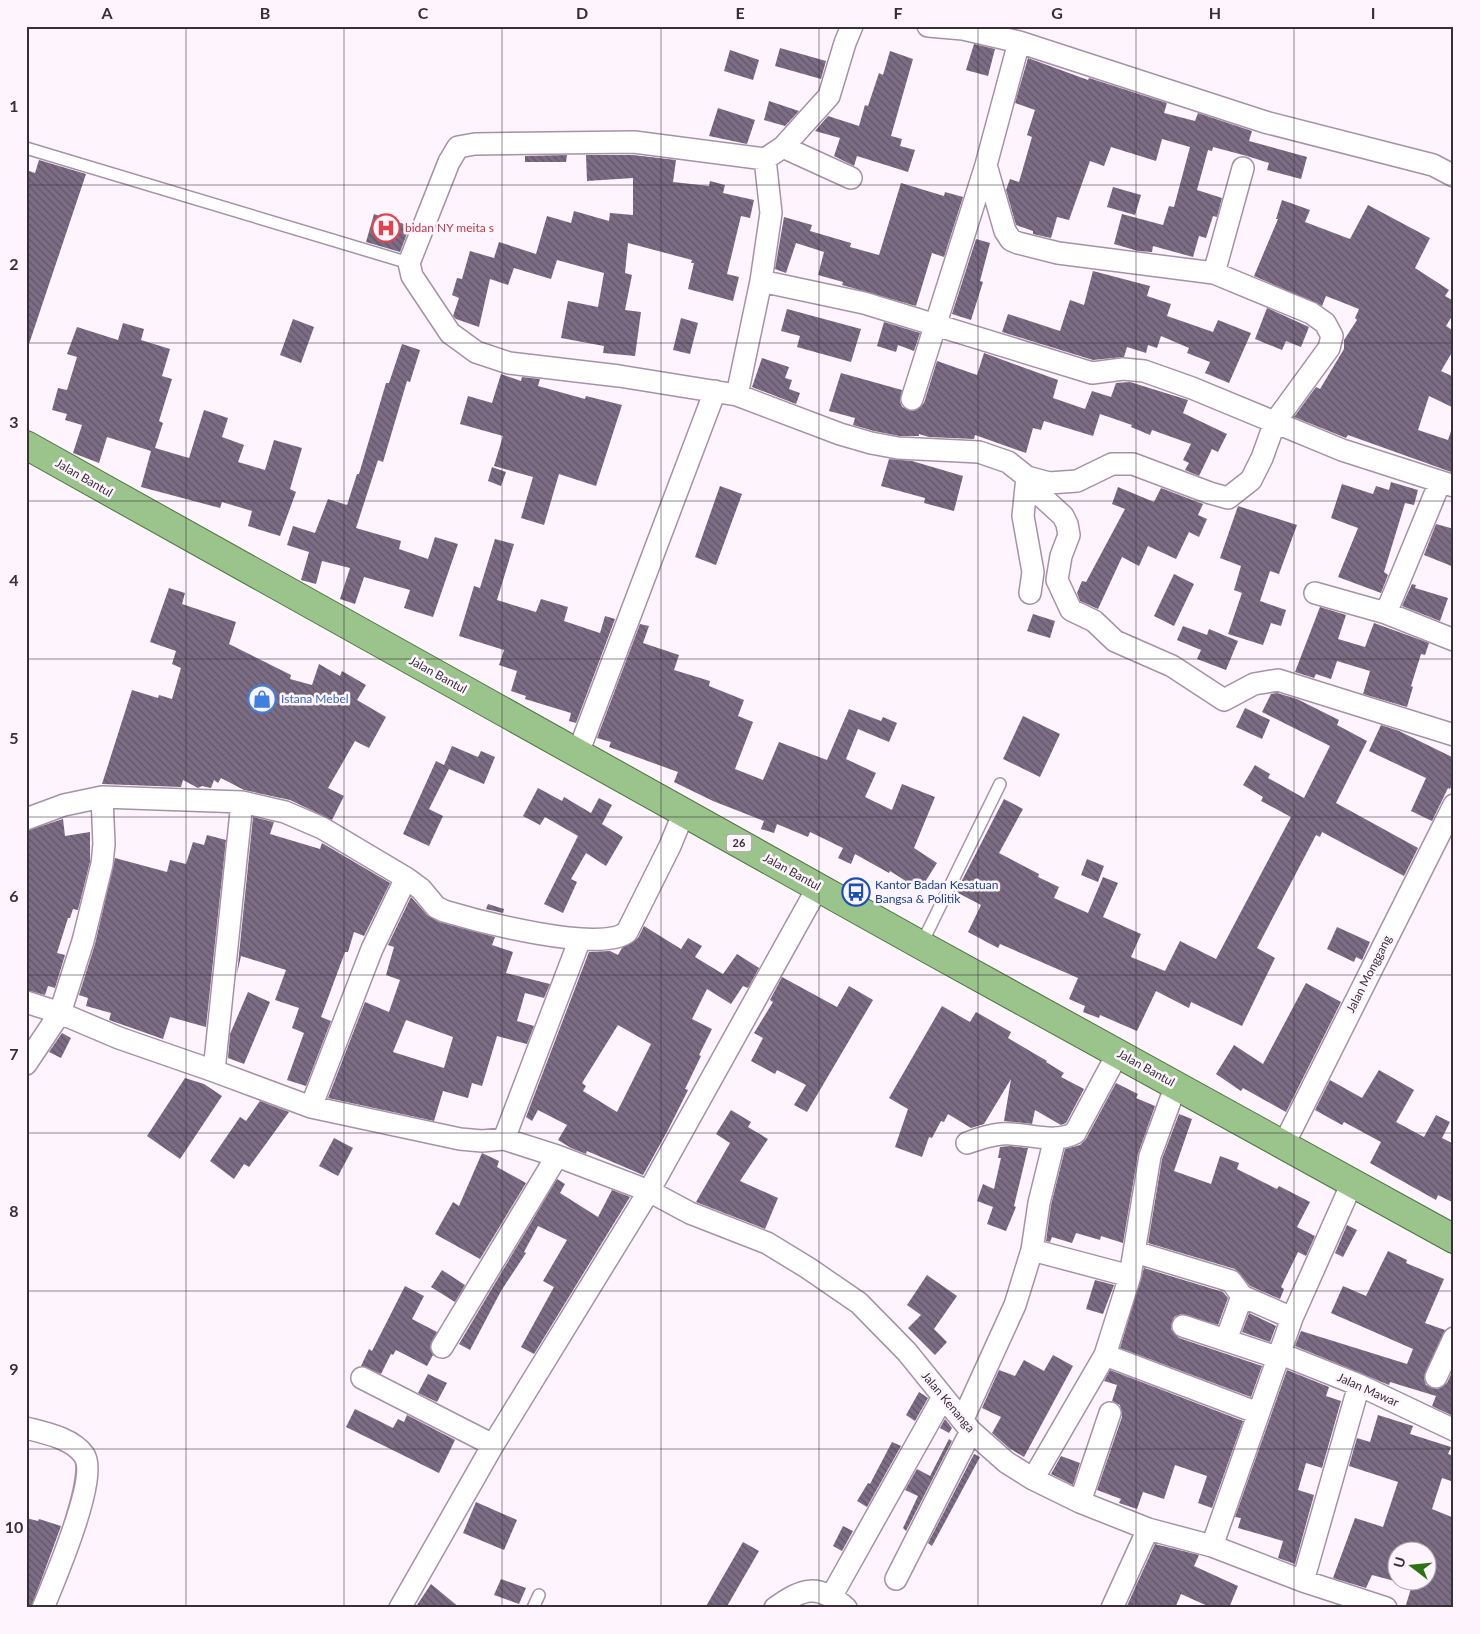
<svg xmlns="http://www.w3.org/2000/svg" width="1480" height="1634" viewBox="0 0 1480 1634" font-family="Lato,sans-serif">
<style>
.building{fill:url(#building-back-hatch);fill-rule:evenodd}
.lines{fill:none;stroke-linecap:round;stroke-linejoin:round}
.lane-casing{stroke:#a691a7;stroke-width:14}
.street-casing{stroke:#a691a7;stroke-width:24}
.primary-casing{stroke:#4c753d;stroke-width:30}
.lane{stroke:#fff;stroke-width:11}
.street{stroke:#fff;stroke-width:21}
.primary{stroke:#9bc38c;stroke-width:28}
.grid{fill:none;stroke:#372e37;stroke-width:1;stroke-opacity:0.55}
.labels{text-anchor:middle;stroke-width:5;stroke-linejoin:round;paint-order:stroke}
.shield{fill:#fdf4fd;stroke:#726972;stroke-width:1}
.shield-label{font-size:11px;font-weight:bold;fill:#372e37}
.health-label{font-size:12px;fill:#be3a42;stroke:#fdf4fd;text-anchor:start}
.street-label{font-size:12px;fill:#372e37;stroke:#fdf4fd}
.shop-label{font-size:12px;fill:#366cbe;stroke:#fdf4fd;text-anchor:start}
.transit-label{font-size:12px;fill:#164399;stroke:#fdf4fd;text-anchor:start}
.neatline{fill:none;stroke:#372e37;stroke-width:2}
.grid-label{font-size:16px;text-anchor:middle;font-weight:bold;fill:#372e37}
</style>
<defs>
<pattern id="building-back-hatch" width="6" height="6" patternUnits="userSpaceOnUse" patternTransform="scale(1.25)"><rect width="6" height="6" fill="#7c6d85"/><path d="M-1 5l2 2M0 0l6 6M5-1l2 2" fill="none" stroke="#615568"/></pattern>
</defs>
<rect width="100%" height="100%" fill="#fdf4fd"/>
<path class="building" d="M974 44 995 49 988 76 966 70Z
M780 48 826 61 821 79 775 66Z
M730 50 759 60 753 80 724 71Z
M890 51 913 59 891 136 902 139 900 146 915 150 908 172 857 156 854 166 834 156 840 138 815 131 828 116 859 126 865 105 868 106 879 73 883 75Z
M1028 58 1088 80 1089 78 1167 103 1164 113 1195 121 1198 113 1252 131 1249 141 1307 157 1301 179 1267 170 1269 163 1247 156 1213 147 1212 151 1208 150 1197 190 1222 198 1217 217 1213 216 1206 238 1199 236 1193 257 1153 246 1152 252 1138 251 1114 244 1122 214 1163 225 1169 206 1174 207 1190 147 1162 139 1156 161 1111 147 1104 166 1090 161 1069 220 1057 217 1051 238 1033 234V231L1016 225 1006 190 1010 179 1019 182 1032 137 1027 135 1035 110 1015 103Z
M769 101 799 111 785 126 764 120Z
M718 108 755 120 747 144 709 136Z
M567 155 566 162H525V156Z
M586 155H633L676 160 673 182 709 186 710 181 725 185 723 193 754 200 750 218 741 216 727 274 739 277 733 301 688 289 694 263H691L692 260 628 243 625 273 632 275 625 310 641 312 635 356 603 353 604 346 561 338 568 301 598 307 604 273 557 260 551 279 514 268 508 285 490 279 479 327 456 319 453 316 459 298 452 295 457 278 462 279 470 251 494 258 499 242 536 254 547 216 571 223 574 211 609 221 610 213 633 215V178L587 181Z
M39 160 86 174 29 344 26 343V170L35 173Z
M901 183 944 196 945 192 963 197 944 257 932 253 916 306 842 285 843 282 818 275 824 252 796 243 786 273 775 269 784 217 812 225 810 231 851 243 850 247 879 255Z
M1113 187 1141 195 1135 215 1107 207Z
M1282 200 1310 210 1305 222 1350 239 1368 205 1430 238 1415 268 1449 290 1445 296 1454 301V313L1446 326 1454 331V349L1441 371 1454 377V408L1429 396 1418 430 1448 440 1451 431 1454 432V473L1348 435 1346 438 1294 417 1316 387 1320 389 1344 349V340L1357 320 1355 318 1359 309 1326 296 1322 306 1254 276 1278 219H1276Z
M374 214 410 226 400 252 366 242Z
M976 239 990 243 980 281 983 282 971 320 952 314Z
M1093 271 1150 286 1147 296 1171 304 1167 316 1213 332 1218 320 1251 333 1229 383 1205 373 1210 362 1187 353 1189 348 1161 336 1157 348 1148 345 1146 353 1127 347 1124 357 1093 360 1002 332 1008 314 1060 331 1070 300 1084 305Z
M1267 308 1309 327 1301 347 1286 341 1282 350 1255 339Z
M787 309 861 329 851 362 797 347 800 336 781 331Z
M681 318 698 323 690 354 673 350Z
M293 319 314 327 301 363 280 355Z
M884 322 920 333 914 351 898 345 896 352 877 346Z
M123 323 144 329 141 340 170 349 162 376 172 379 159 421 163 423 155 448 189 458 204 410 228 418 222 437 244 445 238 462 265 470 274 440 302 448 290 489 296 492 280 536 248 526 252 511 222 502 220 508 141 487 151 451 107 437 99 463 73 453 82 425 65 420 67 414 52 410 58 388 67 390 77 357 67 354 77 327 118 340Z
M402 344 420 350 410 382 407 381 383 462 378 460 356 528 401 541 399 549 428 559 435 537 458 544 433 617 404 608 410 590 364 577 355 604 340 599 350 568 322 561 316 584 301 580 309 552 287 545 293 526 315 533 328 499 347 505 357 474H359L386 383H389Z
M984 353 1058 380 1053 398 1085 409 1092 391 1111 397 1116 383 1130 382 1188 400 1183 413 1227 434 1218 452 1212 449 1199 476 1185 470 1189 463 1183 460 1191 444 1152 430 1150 435 1131 427 1132 425 1100 414 1093 436 1044 421 1041 430 1033 428 1026 453 975 435 974 439 929 437 919 434V436H899L874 431 853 425 855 418 829 411 841 373 902 390 900 401 902 407 914 411 924 403 937 361 977 375Z
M762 358 789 367 785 378 792 380 789 389 800 393 796 404 752 387Z
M501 374 521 381 522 377 540 379 538 386 585 399 586 396 622 405 596 486 559 474 544 525 521 518 533 477 494 466 503 436 460 424 468 396 492 403Z
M889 459 912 461 963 476 954 511 924 503 925 498 881 486Z
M492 467 506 472 501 486 488 481Z
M1391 482 1418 490 1414 505 1405 503 1384 572 1388 575 1381 593 1338 577 1358 528 1331 518 1342 484 1373 494 1376 486 1389 490Z
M720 486 742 494 716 565 695 557Z
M1118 487 1154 502 1161 488 1203 504 1198 515 1207 519 1199 537 1189 532 1176 559 1148 546 1139 566 1122 557 1098 609 1080 601 1077 593 1082 581 1086 582 1125 509 1112 504Z
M1238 506 1297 525 1279 574 1270 571 1260 601 1286 610 1281 626 1271 623 1263 645 1228 634 1242 593 1234 590 1241 566 1220 558Z
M1436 524 1454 529V567L1424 555Z
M495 539 514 544 497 600 536 612 541 599 568 607 564 621 600 633 605 616 615 619 576 723 569 721 571 713 525 699 526 696 511 691 517 671 499 665 504 650 459 636 474 586 480 588Z
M1174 574 1194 584 1174 626 1154 616Z
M1412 584 1416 585 1415 588 1448 598 1440 621 1402 606Z
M169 588 185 593 182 604 236 622 229 644 291 675 290 679 312 685 319 664 340 676 342 671 366 685 357 700 386 717 369 748 355 741 328 788 344 796 332 820 290 800 244 790 221 778 218 783 214 780 211 788 202 786 198 788 183 780 181 787 102 784 132 690 158 698 159 695 172 699 181 668 172 664 176 651 150 642Z
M1320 607 1346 615 1338 639 1365 647 1374 623 1429 643 1425 655 1421 654 1411 686 1413 687 1407 707 1363 694 1370 671 1337 661 1331 679 1316 674 1314 678 1295 672Z
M1033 614 1055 621 1050 638 1027 631Z
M640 624 649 626 643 643 679 655 674 670 710 681 709 686 744 700 738 716 753 722 735 769 763 780 779 742 827 760 849 709 881 721 883 717 897 723 889 742 858 729 846 759 876 773 865 797 892 810 902 784 935 797 914 848 937 863 920 890 890 871 889 873 855 854 851 864 838 858 843 848 810 832 808 837 777 824 774 833 761 829 764 821 713 801 674 782 678 772 609 747 611 742 597 738Z
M1183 626 1207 635 1209 629 1238 641 1226 670 1197 659 1201 650 1177 640Z
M1277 693 1297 699 1339 720 1337 725 1367 741 1336 803 1418 848 1404 876 1322 832 1320 837 1316 835 1257 948 1275 958 1242 1026 1191 1002 1189 1008 1156 991 1137 1031 1100 1015 1099 1018 1083 1012 1085 1006 1069 999 1078 978 1000 944 998 948 968 932 981 905 956 892 1004 799 1023 809 999 853 1039 874 1038 877 1059 887 1054 898 1088 913 1103 877 1118 883 1103 917 1141 934 1131 957 1165 971 1180 941 1216 959 1291 817 1261 801 1263 797 1243 785 1255 765 1270 774 1268 778 1304 798 1330 746 1262 712 1271 694Z
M1245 708 1270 720 1262 739 1236 727Z
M1023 716 1060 734 1040 777 1003 759Z
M1381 725 1399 731 1454 758V781L1450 789 1448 788 1432 821 1411 811 1426 778 1369 751Z
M452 746 478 757 481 751 495 757 484 784 449 769 429 809 443 816 429 846 403 834 436 761 444 765Z
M538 788 562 801 564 797 591 813 599 798 612 805 602 824 623 837 606 866 586 853 571 879 577 882 563 913 544 904 578 836 545 817 540 825 523 816Z
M253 817 274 822 270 834 320 849 322 843 390 883 364 936 354 932 348 952H345L321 1017 331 1021 306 1086 287 1080 304 1033 292 1028 299 1008 275 1000 286 970 241 956 237 974Z
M63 819 65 836 90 832V862L78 910 73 909 70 918H68L57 953 65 955 55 988 48 986 45 995 26 990V831Z
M207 835 226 840 206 1027 170 1017 163 1039 109 1020 111 1013 86 1006 88 998 79 995 95 944 115 858 167 872 170 860 186 864 193 842 204 845Z
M1087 859 1104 866 1098 882 1081 875Z
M411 897 427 915 439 922 495 937 492 945 513 952 506 973 550 984 544 998 525 993 517 1021 534 1026 527 1044 497 1036 482 1086 472 1083 468 1098 443 1091 434 1121 328 1098 365 1002 389 1012 400 980 386 975 394 947 388 945ZM406 1020 453 1037 444 1068 393 1052Z
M488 904 504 909 503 913 486 909Z
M644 926 681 949 688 938 702 946 695 957 723 974 737 954 759 968 748 988 743 986 731 1004 707 989 692 1019 712 1029 699 1055 701 1056 685 1089 688 1090 668 1130 643 1175 587 1151 586 1154 571 1148 558 1140 567 1125 538 1110 532 1121 526 1117 589 952 610 951 618 955 622 948 638 938ZM618 1025 651 1044 617 1112 583 1091 586 1086 582 1083Z
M1337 927 1370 942 1362 960 1356 957 1354 962 1327 949Z
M782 977 837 1007 849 986 873 1000 807 1112 794 1105 806 1085 777 1070 775 1074 751 1061 763 1038 754 1033 773 1002 770 1000Z
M1306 983 1341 1002 1286 1112 1243 1088 1241 1091 1216 1074 1234 1045 1263 1064Z
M248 992 270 1002 244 1064 228 1058 230 1034Z
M942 1006 970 1022 976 1012 1011 1032 1008 1038 1047 1061 1046 1062 1064 1073 1061 1077 1084 1089 1066 1123 1061 1125 1035 1110 1032 1124 1004 1121 1011 1079 984 1124 971 1128 948 1114 944 1122 941 1121 932 1138 929 1137 922 1157 895 1147 908 1109 889 1098Z
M62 1033 71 1038 61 1058 49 1052Z
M1379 1070 1414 1090 1396 1122 1424 1137 1436 1115 1450 1122 1442 1138 1454 1144V1203L1438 1195 1436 1200 1370 1163 1381 1142 1344 1122 1342 1125 1315 1110 1330 1080 1362 1098Z
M185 1078 204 1084 222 1096 180 1159 147 1136Z
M1116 1083 1138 1094 1136 1098 1155 1106 1138 1154 1123 1243 1101 1236 1100 1240 1076 1233 1072 1243 1052 1237 1050 1242 1046 1241 1051 1205 1065 1149 1080 1145 1086 1139Z
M260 1101 289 1112 249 1167 244 1164 234 1179 210 1161 240 1117 246 1121Z
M731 1110 751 1122 748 1127 768 1139 740 1181 778 1198 765 1229 696 1202 730 1143 716 1134Z
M1179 1114 1192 1119 1174 1171 1211 1184 1220 1156 1239 1163 1237 1169 1277 1189 1279 1186 1310 1202 1297 1227 1315 1236 1306 1256 1298 1252 1281 1287 1284 1289 1280 1299 1250 1286 1235 1269 1148 1243 1162 1159Z
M334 1138 353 1148 338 1176 319 1166Z
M1010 1146 1028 1148 1014 1206 1016 1207 1006 1231 987 1224 993 1207 977 1201 983 1184 994 1189 1001 1158H998L1000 1147Z
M482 1153 499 1161 497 1167 526 1183 480 1259 435 1234 453 1202 459 1206Z
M557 1179 565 1184 560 1193 598 1217 612 1190 630 1197 534 1354 521 1347 554 1287 543 1281 567 1240 538 1226 524 1252 526 1253 501 1291 470 1350 459 1344Z
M1347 1225 1357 1230 1343 1257 1335 1253Z
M1388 1251 1407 1260 1406 1263 1444 1279 1425 1323 1445 1330 1424 1378 1426 1385 1438 1389 1447 1383 1454 1368V1407L1451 1415 1432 1406 1436 1396 1390 1382 1389 1385 1295 1346 1301 1331 1407 1364 1413 1349 1331 1313 1343 1286 1366 1296Z
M1144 1268 1223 1292 1228 1298 1218 1325 1181 1314 1174 1317 1171 1329 1179 1338 1262 1366 1251 1397 1120 1348Z
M442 1270 465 1285 455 1302 431 1287Z
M927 1275 957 1296 934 1329 947 1342 935 1355 908 1328 921 1315 907 1305Z
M1095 1280 1114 1285 1103 1314 1086 1309Z
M405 1286 424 1296 412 1319 437 1332 430 1346 433 1355 427 1366 396 1350 393 1355 391 1354 381 1374 361 1366 369 1349 372 1351Z
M1249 1313 1276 1326 1270 1342 1242 1332Z
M1053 1355 1073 1366 1024 1457 1009 1448 992 1433 1001 1417 982 1408 999 1370 1015 1376 1024 1360 1044 1371Z
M1110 1370 1243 1421 1212 1508 1198 1503 1207 1476 1175 1465 1164 1499 1143 1492 1137 1509 1119 1503 1121 1499 1097 1490 1122 1417 1120 1405 1112 1401 1117 1385 1104 1381Z
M1287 1370 1329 1387 1326 1396 1341 1401 1322 1468 1306 1463 1298 1490 1314 1495 1295 1564 1278 1558 1283 1541 1238 1528 1241 1518 1235 1517Z
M428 1374 447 1383 437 1402 418 1393Z
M919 1392 928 1398 915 1421 906 1415Z
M355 1409 393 1428 398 1419 404 1422 407 1415 455 1440 439 1473 346 1427Z
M1378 1415 1413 1426 1410 1434 1451 1447 1448 1454 1454 1456V1482L1442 1478 1432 1509 1454 1518V1608H1405L1413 1582H1428V1552H1398V1582L1372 1575 1366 1588 1333 1578 1355 1518 1383 1527 1398 1482 1349 1466 1357 1438 1370 1442Z
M945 1419 952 1428 949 1433 940 1428Z
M949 1439 952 1441 906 1531 903 1528 918 1496 905 1490 917 1469 930 1476Z
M892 1442 901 1446 867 1507 857 1501 868 1483 870 1484Z
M974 1454 980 1457 932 1546 928 1543Z
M1061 1456 1080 1463 1073 1485 1051 1474Z
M476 1502 517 1520 504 1550 463 1533Z
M26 1518 38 1521 39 1519 61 1526 31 1608H26Z
M843 1526 853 1531 842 1551 833 1546Z
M743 1542 759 1551 726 1608H705Z
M1155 1544 1199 1555 1194 1566 1238 1586 1229 1608H1212L1181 1594 1175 1608H1126Z
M501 1579 526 1588 519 1604 494 1595Z
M431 1584 460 1608H415Z"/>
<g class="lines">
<g class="lane-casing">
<path id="lane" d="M26 148 409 263
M921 945 1000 784
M533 1608 539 1595"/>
</g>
<g class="street-casing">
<path id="street" d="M852 26 845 43 829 96 783 147 765 159 634 142 475 144 458 147 449 162 409 263 412 276 450 333 476 352 509 363 619 376 737 395 840 434 871 443 898 448 979 452 1008 462 1027 477 1040 495 1063 516 1067 524 1069 535 1061 556 1057 580 1071 610 1094 621 1115 641 1172 666 1224 700 1254 684 1278 680 1454 735
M928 26 963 29 1019 42 1265 122 1433 165 1454 176
M783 147 851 178
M986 165 1005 231 1011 240 1018 243 1058 253 1214 273
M761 281 771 213 765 159
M737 395 761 281 864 303 1092 373 1123 369 1144 371 1192 388 1342 450 1454 486
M912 399 986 165 1019 42
M1027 477 1049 483 1077 481 1112 464H1133L1210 493 1228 498 1251 480 1262 458 1275 422 1329 348 1332 336 1325 323 1311 313 1214 273 1243 168
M1027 477 1023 516 1033 572 1030 593
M1315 593 1386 613 1454 640
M1386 613 1440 482
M578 753 715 391
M26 819 64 805 102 797 242 802 285 812 322 828 406 878 421 889 436 907 444 911C477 921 602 954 627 932L670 846 684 812
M26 1002 60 1013 119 1038 214 1071 311 1107 460 1139 482 1141 504 1139 557 1156 649 1191 690 1213 767 1243 808 1268 859 1303 907 1352 971 1431 1006 1462 1033 1479 1080 1502 1148 1529 1212 1546 1303 1581 1386 1608
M26 1064 60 1013 83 941 102 864 104 844 102 797
M214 1071 242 802
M311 1107 372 949 406 878
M504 1139 580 939
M967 1143C978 1139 990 1135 1001 1134 1025 1132 1053 1145 1075 1133L1118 1053
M1284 1144 1454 805
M1032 1250 1130 1276
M1135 1252 1231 1281 1242 1296 1292 1318
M1183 1326 1279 1358
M1226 1340 1242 1296
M442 1347 557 1156
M1281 1354 1359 1385 1454 1430
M1105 1355 1258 1413
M1436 1377 1454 1338
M362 1378 493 1445
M963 1419 1015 1305 1032 1250 1039 1203 1055 1138
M26 1428C45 1433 72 1438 84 1455 99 1477 54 1581 43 1608
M1033 1479 1105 1355 1130 1276 1150 1156 1176 1085
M1080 1502 1110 1413
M1212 1546 1292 1318 1352 1183
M896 1579 971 1431
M1303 1581 1359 1385
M831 1597 943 1397
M400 1608 493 1445 649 1191 818 887
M775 1608C803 1588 818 1583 846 1608
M1112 1608 1148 1529"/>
</g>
<g class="primary-casing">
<path id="primary" d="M26 445 921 945 1454 1239"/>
</g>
<use href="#lane" class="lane"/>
<use href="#street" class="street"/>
<use href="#primary" class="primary"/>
</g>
<path class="grid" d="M186 26V1608M344 26V1608M502 26V1608M661 26V1608M819 26V1608M978 26V1608M1136 26V1608M1294 26V1608M26 185H1454M26 343H1454M26 501H1454M26 659H1454M26 817H1454M26 975H1454M26 1133H1454M26 1291H1454M26 1449H1454"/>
<defs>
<g id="hospital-ring" transform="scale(1.4375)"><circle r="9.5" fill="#fdf4fd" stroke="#e0444e" stroke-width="1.5"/><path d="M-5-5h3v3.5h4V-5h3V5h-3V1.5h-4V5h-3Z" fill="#e0444e"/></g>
<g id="shop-ring" transform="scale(1.4375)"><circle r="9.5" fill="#fdf4fd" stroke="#3f7fe0" stroke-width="1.5"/><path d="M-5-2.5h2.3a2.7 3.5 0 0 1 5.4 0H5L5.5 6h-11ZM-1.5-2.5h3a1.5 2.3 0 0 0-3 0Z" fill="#3f7fe0"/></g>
<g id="bus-ring" transform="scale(1.4375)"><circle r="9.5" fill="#fdf4fd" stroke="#1a4fb4" stroke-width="1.5"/><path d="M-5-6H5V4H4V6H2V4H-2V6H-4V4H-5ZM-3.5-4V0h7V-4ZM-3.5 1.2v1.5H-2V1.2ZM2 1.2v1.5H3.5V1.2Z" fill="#1a4fb4"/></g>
</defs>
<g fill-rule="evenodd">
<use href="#hospital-ring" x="386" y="228"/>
<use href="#shop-ring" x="262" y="699"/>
<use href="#bus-ring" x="856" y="892"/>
</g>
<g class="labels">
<rect class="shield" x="726.5" y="834.5" width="25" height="17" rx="4"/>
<g class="shield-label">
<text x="739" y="847">26</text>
</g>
<g class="health-label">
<text x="405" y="232">bidan NY meita s</text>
</g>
<g class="street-label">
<text transform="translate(84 478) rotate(30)" y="4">Jalan Bantul</text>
<text transform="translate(438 675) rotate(29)" y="4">Jalan Bantul</text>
<text transform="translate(792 872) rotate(29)" y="4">Jalan Bantul</text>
<text transform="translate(1369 974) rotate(-63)" y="4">Jalan Monggang</text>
<text transform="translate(1146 1068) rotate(29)" y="4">Jalan Bantul</text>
<text transform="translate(1368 1390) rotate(24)" y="4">Jalan Mawar</text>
<text transform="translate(948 1402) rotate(50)" y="4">Jalan Kenanga</text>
</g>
<g class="shop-label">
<text x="281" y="703">Istana Mebel</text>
</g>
<g class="transit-label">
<text x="875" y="889">Kantor Badan Kesatuan<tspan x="875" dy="14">Bangsa &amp; Politik</tspan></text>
</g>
</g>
<rect width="1480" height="1634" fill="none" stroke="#fdf4fd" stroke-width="55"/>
<g transform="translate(1412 1566) rotate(286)"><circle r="24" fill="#fdf4fd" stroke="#aea5ae"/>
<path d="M0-4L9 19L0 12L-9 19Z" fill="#2d7314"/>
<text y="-8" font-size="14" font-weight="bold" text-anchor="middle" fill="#372e37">U</text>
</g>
<rect x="28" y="28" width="1424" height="1578" class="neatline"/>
<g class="grid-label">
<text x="107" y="19">A</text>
<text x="265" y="19">B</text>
<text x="423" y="19">C</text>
<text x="582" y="19">D</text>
<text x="740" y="19">E</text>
<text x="898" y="19">F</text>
<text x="1057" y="19">G</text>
<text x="1215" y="19">H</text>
<text x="1373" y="19">I</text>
<text x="14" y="112">1</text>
<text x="14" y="270">2</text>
<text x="14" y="428">3</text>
<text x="14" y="586">4</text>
<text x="14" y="744">5</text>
<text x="14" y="902">6</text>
<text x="14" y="1060">7</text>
<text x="14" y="1217">8</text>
<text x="14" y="1375">9</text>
<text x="14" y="1533">10</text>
</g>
</svg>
